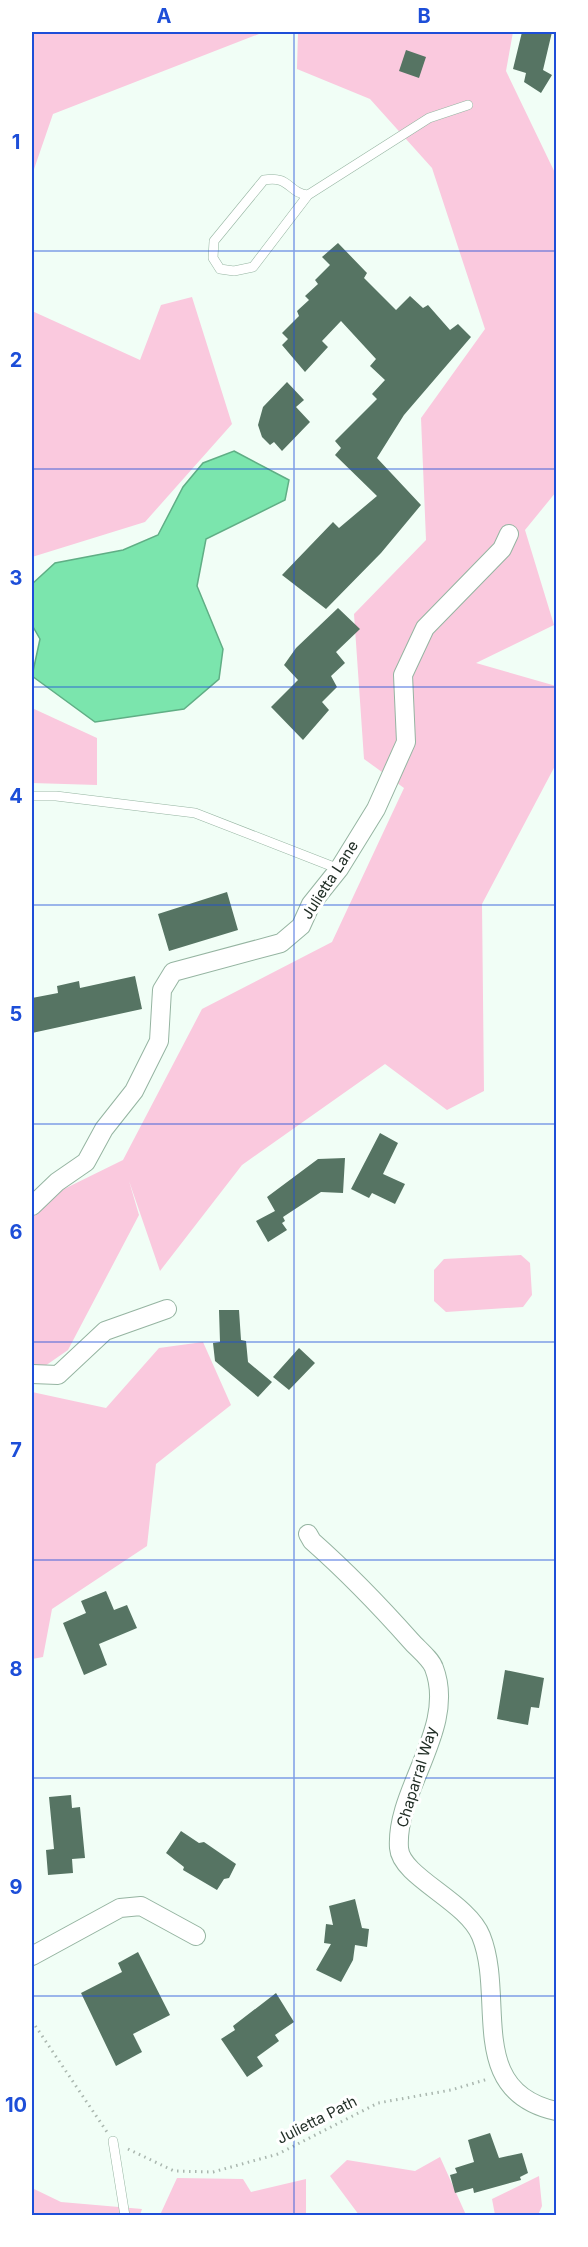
<svg xmlns="http://www.w3.org/2000/svg" width="588" height="2247" viewBox="0 0 588 2247" font-family="Inter,sans-serif">
<style>
.green{fill:#fac9de}
.water{fill:#7be5ad;stroke:#60ae85;stroke-width:1.5}
.building{fill:#567463}
.lines{fill:none;stroke-linecap:round;stroke-linejoin:round}
.lane-casing{stroke:#95b4a1;stroke-width:10}
.street-casing{stroke:#95b4a1;stroke-width:20}
.path{stroke:#aab7af;stroke-width:3;stroke-dasharray:1.5 4.5;stroke-linecap:butt}
.lane{stroke:#fff;stroke-width:9}
.street{stroke:#fff;stroke-width:18}
.grid{fill:none;stroke:#1d4ed8;stroke-width:1.5;stroke-opacity:0.55}
.labels{text-anchor:middle;stroke-width:6;stroke-linejoin:round;paint-order:stroke}
.street-label{font-size:15px;fill:#222f27;stroke:#fff}
.neatline{fill:none;stroke:#1d4ed8;stroke-width:2}
.grid-label{font-size:20px;text-anchor:middle;font-weight:bold;fill:#1d4ed8}
</style>
<rect width="100%" height="100%" fill="#f1fef6"/>
<path class="green" d="M32 32H264L53 114 32 175Z
M298 32H513L506 71 556 175V492L525 530 554 625 476 663 556 686V764L482 904 484 1091 447 1110 385 1064 242 1165 160 1271 129 1181 139 1215 68 1350 32 1375V1209L62 1190 123 1160 202 1009 332 942 404 788 364 759 354 614 426 540 421 418 485 329 432 168 370 99 297 69Z
M192 297 232 424 145 522 32 557V311L140 360 161 305Z
M32 708 97 738V785L32 783Z
M521 1255 530 1263 532 1295 523 1307 446 1312 434 1301V1270L444 1259Z
M203 1342 231 1405 156 1464 147 1546 52 1609 43 1657 32 1659V1392L106 1408 159 1348Z
M440 2157 466 2215H359L330 2176 347 2160 415 2171Z
M539 2176 542 2206 538 2215H495L492 2199Z
M177 2178 243 2179 251 2192 306 2179V2215H160Z
M32 2188 61 2202 142 2209 140 2215H32Z"/>
<path class="water" d="M234 451 289 480 285 500 206 539 197 586 223 649 219 679 184 709 95 722 32 676 40 639 32 625V584L55 563 123 550 158 535 183 487 203 463Z"/>
<path class="building" d="M522 32H552L543 70 552 75 541 93 524 82 526 73 513 69Z
M406 50 426 57 419 78 399 71Z
M338 243 367 273 364 278 396 310 410 296 423 308 428 305 450 330 458 324 471 337 404 415 377 458 421 505 381 553 326 609 282 575 333 522 339 528 377 496 335 455 341 448 335 441 377 399 372 394 385 380 370 366 376 359 341 321 322 341 328 347 305 372 282 345 288 339 282 333 299 316 297 311 309 300 305 296 318 284 315 280 330 265 322 257Z
M287 382 304 400 296 407 310 422 282 451 274 442 270 445 262 437 258 425 263 407Z
M338 608 360 629 336 652 345 663 331 676 337 687 322 702 329 710 303 740 271 707 298 680 284 665 296 648Z
M227 892 238 930 169 951 158 914Z
M135 976 142 1009 32 1033V998L58 993 57 986 79 981 80 988Z
M380 1133 398 1143 383 1174 405 1184 395 1204 372 1193 369 1198 351 1189Z
M345 1158 343 1193 321 1192 283 1217 285 1221 282 1223 287 1230 268 1242 256 1221 275 1211 267 1197 318 1159Z
M219 1310H239L241 1340 246 1341 248 1362 272 1382 258 1397 215 1361 213 1343 220 1342Z
M299 1348 315 1363 289 1390 273 1377Z
M106 1591 114 1610 127 1605 137 1628 99 1644 107 1665 84 1675 63 1623 86 1613 81 1601Z
M505 1670 544 1678 539 1708 531 1707 528 1725 497 1719Z
M71 1795 72 1808 80 1807 85 1858 72 1859 73 1873 48 1875 46 1850 54 1849 49 1797Z
M181 1831 199 1843 204 1842 236 1864 229 1878 224 1879 217 1890 183 1870 184 1867 166 1853Z
M355 1899 362 1928 369 1929 367 1947 355 1945 353 1960 341 1982 316 1970 331 1944 324 1943 326 1924 333 1925 329 1906Z
M138 1952 170 2015 133 2034 142 2052 116 2066 81 1993 122 1972 118 1963Z
M276 1993 294 2022 275 2035 279 2041 257 2057 263 2066 247 2077 221 2039 235 2030 233 2026Z
M490 2133 499 2158 522 2153 528 2173 520 2177 521 2180 474 2193 473 2188 455 2193 450 2175 457 2173 455 2168 474 2162 468 2140Z"/>
<g class="lines">
<g class="lane-casing">
<path id="lane" d="M308 195C288 193 290 175 264 180L214 241 213 258 220 269 234 271 253 267 308 195 429 118 468 105
M32 796H56L195 813 339 869
M113 2141 125 2216"/>
</g>
<g class="street-casing">
<path id="street" d="M32 1206 57 1182 86 1162 104 1129 134 1091 159 1041 162 990 173 972 281 943 301 926 311 904 339 869 376 809 406 742 403 675 425 628 502 549 509 534
M32 1374 58 1375 105 1331 167 1309
M308 1534 312 1541C347 1572 379 1605 411 1641 418 1649 431 1659 434 1668 457 1728 395 1790 399 1848 401 1877 467 1901 481 1936 506 1998 465 2091 556 2111
M32 1956 120 1908 141 1906 196 1936"/>
</g>
<path class="path" d="M32 2021 107 2132
M128 2149 174 2171 213 2172 278 2154 378 2103 451 2090 488 2079"/>
<use href="#lane" class="lane"/>
<use href="#street" class="street"/>
</g>
<path class="grid" d="M294 32V2216M32 251H556M32 469H556M32 687H556M32 905H556M32 1124H556M32 1342H556M32 1560H556M32 1778H556M32 1996H556"/>
<g class="labels">
<g class="street-label">
<text transform="translate(330 880) rotate(-57)" y="5">Julietta Lane</text>
<text transform="translate(417 1777) rotate(-73)" y="5">Chaparral Way</text>
<text transform="translate(317 2120) rotate(-27)" y="5">Julietta Path</text>
</g>
</g>
<rect width="588" height="2247" fill="none" stroke="#ffffff" stroke-width="66"/>
<rect x="33" y="33" width="522" height="2181" class="neatline"/>
<g class="grid-label">
<text x="164" y="23">A</text>
<text x="424" y="23">B</text>
<text x="16" y="149">1</text>
<text x="16" y="367">2</text>
<text x="16" y="585">3</text>
<text x="16" y="803">4</text>
<text x="16" y="1021">5</text>
<text x="16" y="1239">6</text>
<text x="16" y="1457">7</text>
<text x="16" y="1676">8</text>
<text x="16" y="1894">9</text>
<text x="16" y="2112">10</text>
</g>
</svg>
